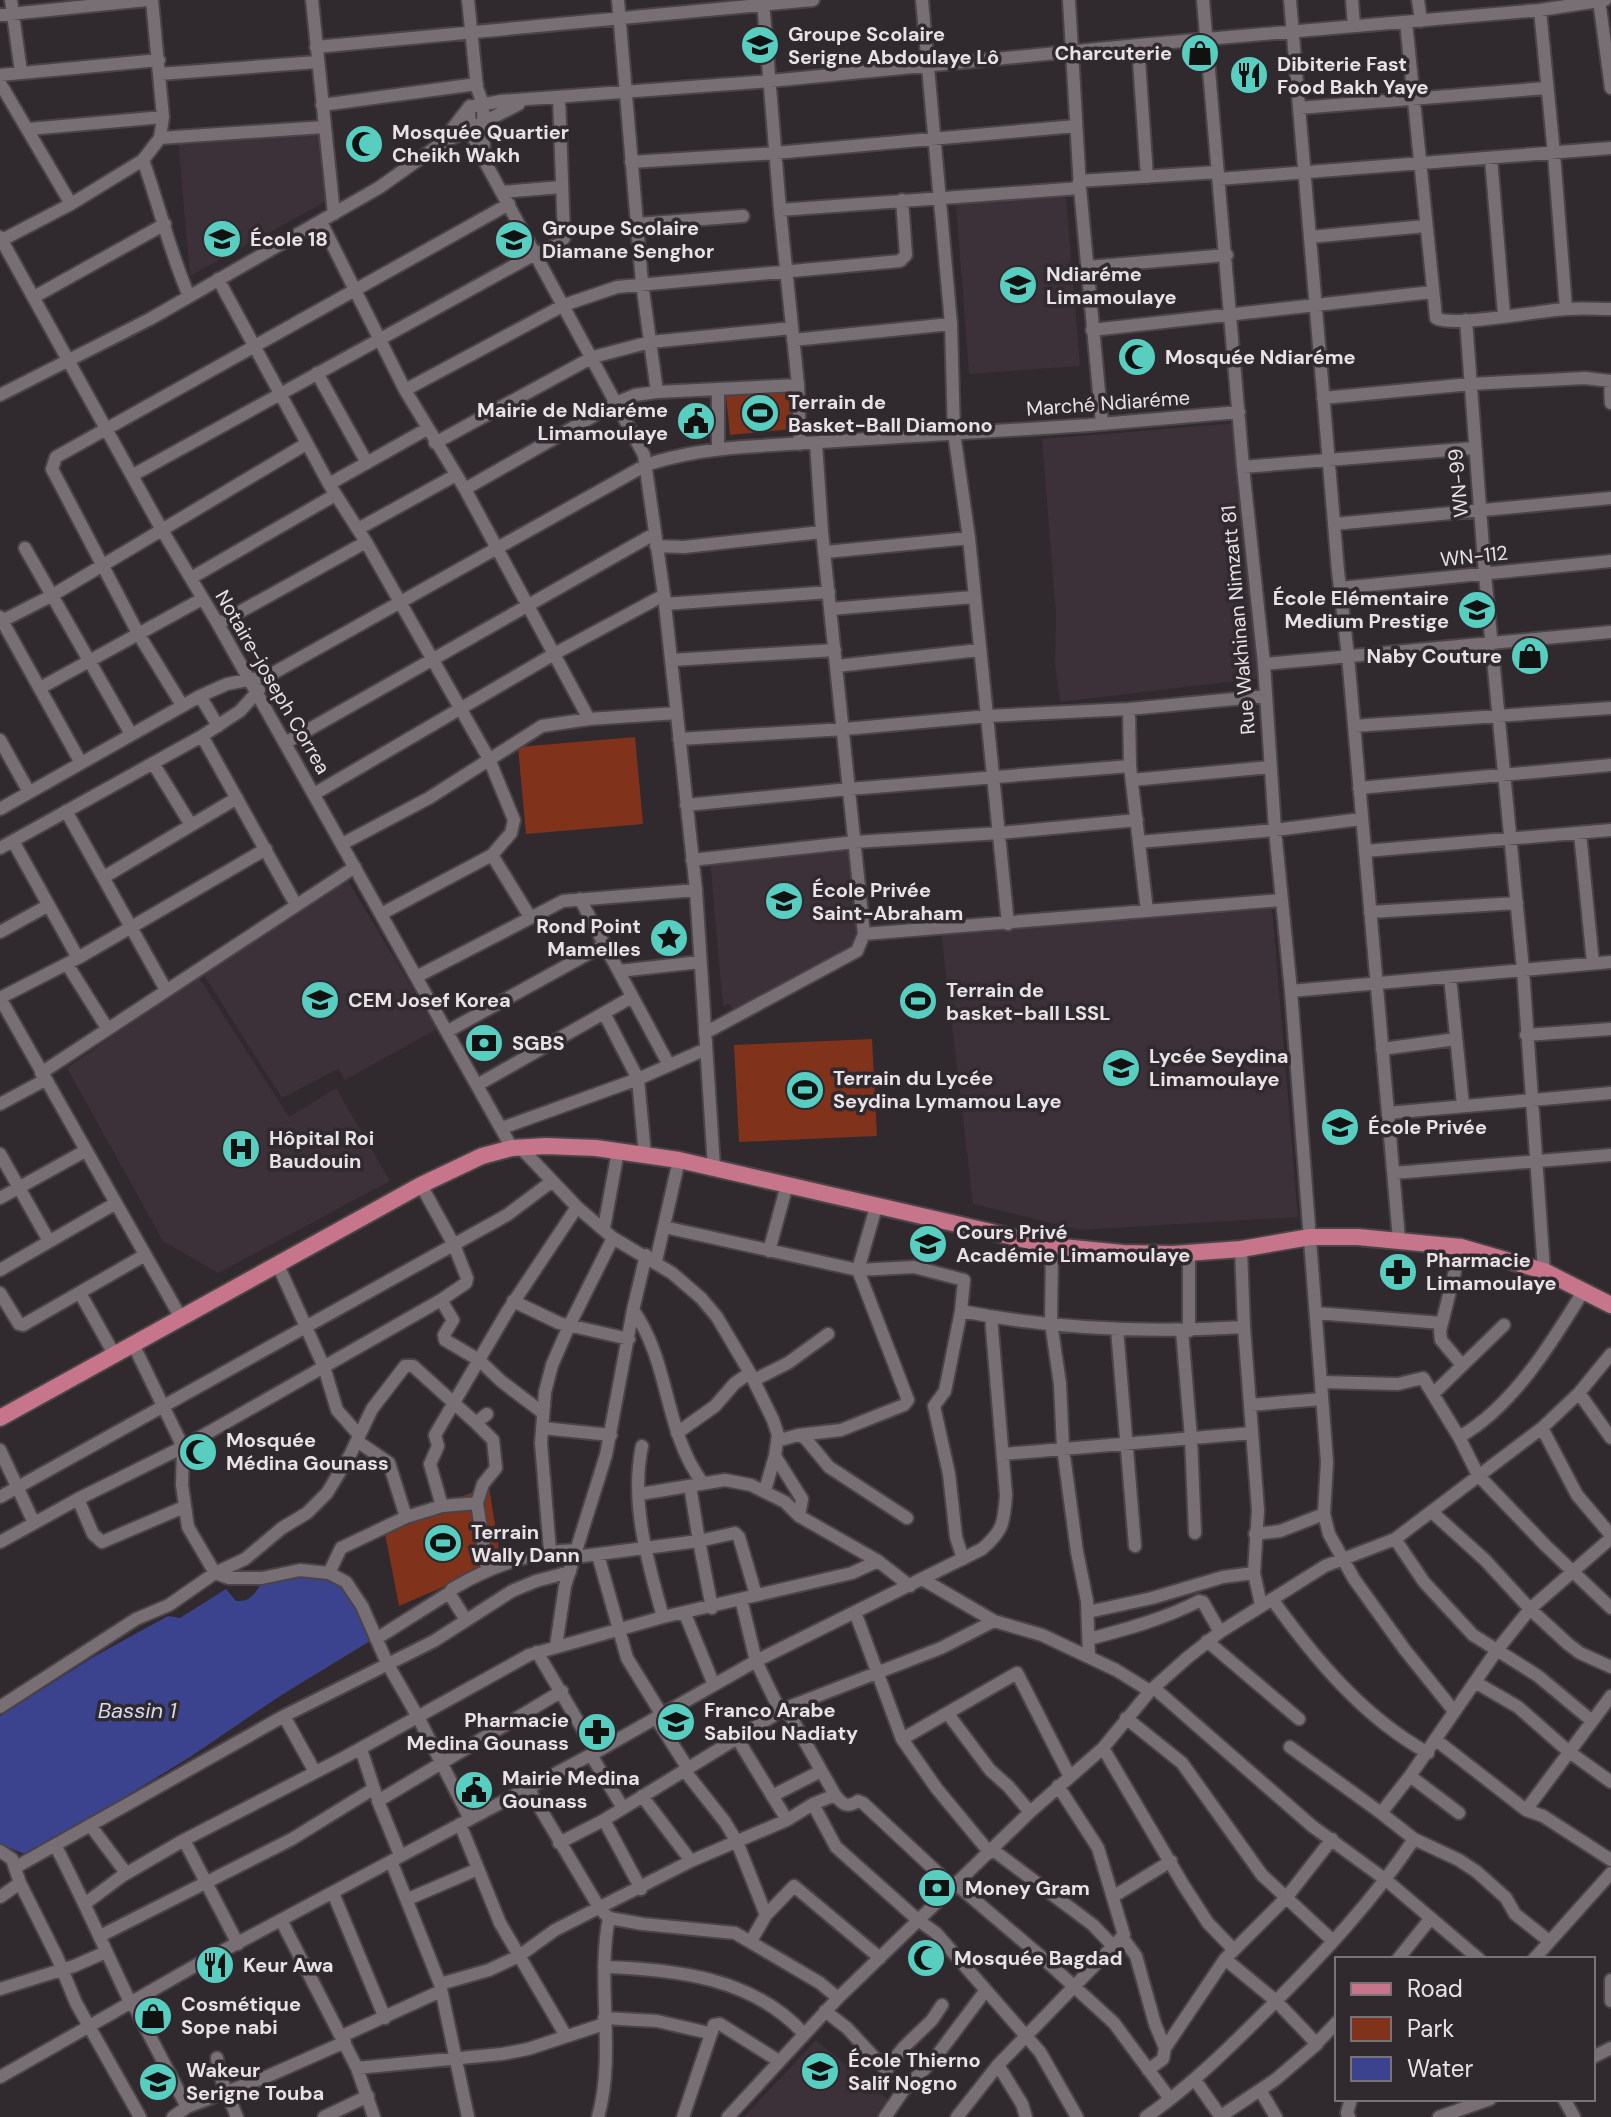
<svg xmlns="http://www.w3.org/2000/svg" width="1611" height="2117" viewBox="0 0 1611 2117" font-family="'DM Sans',sans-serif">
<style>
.built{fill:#3c3039}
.park{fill:#81321b}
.water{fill:#3c438e}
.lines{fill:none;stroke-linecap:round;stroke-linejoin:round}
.minor-casing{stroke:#4a4448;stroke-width:16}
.major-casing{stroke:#4a4448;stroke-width:20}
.minor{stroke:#786f75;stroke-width:12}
.major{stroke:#c7758a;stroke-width:16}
.labels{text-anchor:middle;stroke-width:7;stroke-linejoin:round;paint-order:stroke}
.poi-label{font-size:20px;font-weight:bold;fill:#e7e2e6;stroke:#30292e;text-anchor:start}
.street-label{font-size:20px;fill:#e7e2e6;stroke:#30292e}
.water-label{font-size:22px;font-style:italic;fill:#d5daf0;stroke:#30292e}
</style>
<rect width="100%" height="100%" fill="#30292e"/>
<path class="built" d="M319 132 325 202 190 276 178 141Z
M1066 196 1080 366 969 374 956 204Z
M1238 423 1262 678 1060 702 1055 664 1056 615 1042 439Z
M848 848 859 941 734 1011 730 1004 723 1006 710 860Z
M348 881 437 1029 345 1080 338 1069 282 1098 202 972Z
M1272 906 1298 1217 1080 1230 973 1204 941 932Z
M198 976 289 1117 336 1088 390 1181 218 1273 163 1241 67 1068Z
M816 2040 891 2102 881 2117H744Z"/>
<path class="park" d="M789 390 793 429 730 435 726 396Z
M635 737 643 824 526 834 518 747Z
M872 1039 877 1136 739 1142 734 1045Z
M489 1487 501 1562 399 1606 383 1523Z"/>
<path class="water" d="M293 1575 337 1579 359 1608 370 1641 280 1696 190 1757 33 1853H22L0 1844V1716L95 1656 168 1616 180 1618 226 1589 236 1601C251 1602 255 1593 263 1581Z"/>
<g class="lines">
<g class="minor-casing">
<path id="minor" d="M11 0 21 72
M152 0 163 117 160 138 143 160C159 205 170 253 189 296
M312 0 334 214
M468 0 477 88 483 104 484 159
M618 0 642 283 657 392
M922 0 951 324 954 433 969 538 1008 924
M1069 0 1080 188 1102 424
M1203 0 1243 467 1264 664 1275 830 1291 991 1327 1462 1324 1514 1329 1534 1354 1579 1405 1650 1454 1711
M1290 0 1338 571 1348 656 1399 1239
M1352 0 1354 26
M1418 0 1421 21
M1599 0 1611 88
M763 1 780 210 798 385 800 444
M1540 10 1554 154 1566 309
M0 15 147 0
M1406 22 1436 318C1453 328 1541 310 1567 309 1582 308 1596 309 1611 309
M1138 45 1147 177
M316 47 813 0
M160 74 317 62
M0 75 159 60
M0 83 71 204
M322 105 477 84
M469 107 501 101 770 81 1138 45 1540 10 1605 0
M469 107 470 130 484 160 644 455 664 595 696 890 714 1167
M1299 108 1547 88
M29 129 163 117
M160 138 324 127
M442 142 470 106
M1491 158 1504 315
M631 162 775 153 1076 126
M1219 179 1611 148
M1079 181 1218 172
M502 192 561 187
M780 210 1080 188
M321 222 405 390 465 489 589 719
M637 224 743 216
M0 237 162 530 218 624 512 1148
M1310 237 1425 226
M2 240 71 204 143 160
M1087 267 1227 255
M218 279 329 484 366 542 489 759 514 820 511 833 492 855 530 917
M34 297 165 224
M1466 320 1485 575 1523 970 1544 1271
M1092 330 1432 292
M793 340 951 324
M317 373 367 463
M1610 381 1611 403
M718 389V449
M405 390 564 305 617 287 900 261 906 255 902 200
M0 395 150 319 380 187 439 145 519 104
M1323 398 1471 384 1585 378 1611 381
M435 443 593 357 650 342 792 328
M1243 467 1475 448
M133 475 535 254 559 244 564 238 559 97
M329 484 427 429
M465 489 618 402 635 395 657 392 798 385
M1334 524 1611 498
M358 529 456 475
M656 546 684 547 822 532
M25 548 131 734
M826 552 969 538
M191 578 335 495
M1340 588 1611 561
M665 604 829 592
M830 609 973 597
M0 617 81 763
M2 621 51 596 306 444
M218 624 366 542
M672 660 835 650
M1264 664 1611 632
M837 666 979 650
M40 688 202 599
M200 696 218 726
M182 705 139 635 52 469 56 457 509 204
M1129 709 1130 766 1147 911
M1354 726 1611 708
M202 736 296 905
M679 739 845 729 988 716 1129 709 1266 696
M0 740 29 792
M285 743 654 534
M153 763 191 825
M1132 780 1270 767
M1359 788 1611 765
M314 794 554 654 664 595
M686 805 849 789 1130 766
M0 809 200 696 227 684 268 676 646 465C679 454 709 450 743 447L1089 425 1239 412
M66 811 166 990
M1580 833 1593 963
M13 841 78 958
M1139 842 1275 830 1361 819
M342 844 429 798 542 726 589 719 677 713
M0 848 202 736 240 711 259 690
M1365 851 1611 830
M692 860 855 842 1000 833 1137 820
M104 877 237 798
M580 899 669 1065
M1370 912 1517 903
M381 914 492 855
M0 932 47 906
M864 934 1281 900
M67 964 107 1028
M619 971 700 962
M416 977 563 901 696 890
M1450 977 1463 1105
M1291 991 1611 962
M0 998 181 1318
M0 998 78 958 266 849
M604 1013 638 1079 645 1155
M448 1031 604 945
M705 1033 857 951 864 934 822 532 816 443
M1526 1035 1611 1029
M1382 1049 1456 1039
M41 1073 355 867
M479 1084 632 997
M0 1104 45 1080
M1388 1113 1611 1093
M502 1128 638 1079 706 1049
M519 1146 577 1207 613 1238 672 1273 701 1298 717 1317 750 1373 773 1420 778 1435 775 1456 802 1499 799 1516
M0 1154 49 1241
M1394 1173 1611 1155
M0 1198 85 1151
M664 1227 858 1270 914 1267 964 1280 961 1311 945 1391 934 1406 949 1474 956 1537 963 1559
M604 1228 618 1151
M1052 1246 1051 1323 1060 1384 1063 1448 1077 1552 1087 1601 1089 1657
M1461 1247 1440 1331 1441 1340 1462 1365
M1241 1249 1244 1327 1258 1510 1254 1573
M769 1251 787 1185
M656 1261 679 1160
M278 1265 324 1367 337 1410 359 1435
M0 1270 116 1203
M0 1293 19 1324 23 1325 145 1255
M80 1293 114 1354
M441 1300 453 1320 444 1335 445 1340 479 1360 501 1381 543 1413
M513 1301 559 1323 629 1339
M633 1310C670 1362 664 1431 702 1482
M961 1311C1053 1329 1150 1333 1244 1327
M1316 1313 1442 1323
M1117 1329 1135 1546
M1182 1331 1191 1438 1195 1533
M1189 1331V1252
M133 1344 183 1447 182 1485 188 1527 215 1573 229 1578H262L300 1570 329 1573 346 1582 362 1606 387 1663 418 1717 470 1819
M754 1380 788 1363 828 1334
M1321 1382 1398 1384 1423 1378 1459 1437 1478 1475 1546 1546 1611 1608
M1579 1393 1611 1438
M1433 1394 1504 1325
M1250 1405 1322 1399
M542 1428 611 1435
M1542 1428 1577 1495 1611 1535
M677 1433 715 1406 735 1383 750 1373
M798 1435 805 1438 829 1467 907 1518
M1459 1437C1512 1408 1553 1341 1584 1290
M357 1441 389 1463 406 1517
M777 1441 798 1435 841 1430 904 1405 908 1400 858 1270 876 1207
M642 1446C630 1503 648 1563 663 1617
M0 1450 34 1523
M1003 1454 1252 1433
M765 1490 775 1456
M640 1494 725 1480 751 1485 785 1502 799 1516 878 1561 910 1586
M0 1497 507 1215 551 1182
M78 1499 93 1534 102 1542 184 1507
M477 1503 487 1569
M442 1506 477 1503 483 1484 496 1468 493 1440 476 1423
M1432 1512 1485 1560 1530 1609 1568 1644 1580 1653 1611 1667
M1255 1534 1280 1531 1324 1514
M1395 1539 1424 1582 1473 1635 1538 1676 1592 1721
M0 1542 78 1499 183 1447 441 1300 466 1283 467 1278 454 1245 421 1185
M550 1551 541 1443 545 1392 552 1365 569 1326 613 1238
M598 1555 627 1658 662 1715
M575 1557 699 1541 690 1486
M329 1573 341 1548 406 1517 442 1506 430 1464 438 1446 435 1435 507 1312 577 1207
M922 1579 994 1621 1042 1635 1116 1670 1150 1691
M741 1599 756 1661 780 1711
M1272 1599C1315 1659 1363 1717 1428 1753
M712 1608 699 1541 735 1533 739 1537 756 1595
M855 1612 902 1739 937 1789 990 1853
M1088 1612 1152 1598 1223 1577 1254 1573 1261 1605
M685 1614 714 1685
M466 1620 449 1593 452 1589C491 1566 531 1551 577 1550
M376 1639 449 1593
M1089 1639C1127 1629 1164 1619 1199 1601L1203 1602 1220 1632
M1207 1641 1299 1719
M556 1646 565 1586 606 1455 633 1310 646 1255
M537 1652 596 1752
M1475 1682 1518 1707 1568 1751 1611 1782
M1154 1688 1312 1826 1386 1880 1479 1959
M0 1707 136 1619 169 1605 215 1573 245 1559 282 1528 307 1513 327 1493 350 1455 372 1409 405 1366H413L476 1423 487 1414
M786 1708 835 1795 813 1804
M948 1714 990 1770 1008 1786 1030 1812
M284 1716 315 1772
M656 1718 687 1767
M1126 1718 1182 1763 1262 1875 1333 1941
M737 1738 787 1820
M902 1739 1017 1673 1070 1777
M1436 1740 1526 1810 1611 1696
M1290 1747 1381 1813 1410 1776
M1103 1748 1184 1886 1208 1923 1234 1950
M361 1749 376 1795
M591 1755 623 1808
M684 1770 725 1822 737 1842 766 1915
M528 1788 600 1909 609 1918C596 1983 616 2053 598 2117
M835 1795C843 1805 847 1808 858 1801L863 1803 954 1888
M642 1796 691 1861
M772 1796 821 1771
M1526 1810 1543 1816 1611 1860
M1381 1813 1414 1839 1459 1860 1477 1872 1506 1898 1515 1914 1549 1941
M1459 1813 1410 1776 1497 1650 1530 1609 1611 1538
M604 1820 641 1889
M460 1824 500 1923 566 2036
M90 1825 126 1873
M184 1840 238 1944
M559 1843 604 1820 786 1708 941 1648 994 1621
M55 1845C82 1896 105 1950 130 2002
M993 1850 1093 1925 1113 1946
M0 1851 12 1859 20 1883 57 1957 76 2003 140 2117
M400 1855 378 1801 562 1691
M391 1861 440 1984 468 2117
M16 1867 284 1716 434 1641 512 1591 536 1581 570 1572
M957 1885 1044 1959 1114 2023 1170 2099
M333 1893 385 2018
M1114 1896 1171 1861
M0 1897 20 1883
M408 1899 478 1869
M86 1903 122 1876 184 1840 345 1757 529 1655 663 1617 852 1573 878 1561
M609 1918 643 1924 735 1933 820 1983 838 1998
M281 1920 357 2068 374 2117
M100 1936 292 1839 373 1789
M1122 1937 1136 1956 1155 2024 1165 2048 1163 2059 1148 2070
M751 1941 766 1915 794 1886 880 1958
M1398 1959 1431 1918
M1534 1959 1611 1873
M604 1967C675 1969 754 1978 804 2034
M1611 1980V2001
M440 1984 489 1970 519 1956 555 1930 691 1861 787 1820 813 1804 836 1847 918 1920 936 1933 1040 2052 1077 2117
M0 1989 74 1966 106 1952
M132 2002 187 2107
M825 2011 847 2028 886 2070 904 2047 932 2020 942 2005
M604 2018 657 2021 709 2033
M342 2036 441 1991
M1317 2043 1337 2022
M1165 2048 1225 1959 1286 1898 1332 1839
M1593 2057 1611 2048
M217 2058 218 2071 237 2117
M998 2065 1022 2104 1026 2117
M357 2068 502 2054 528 2049 604 2024
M0 2077 200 1963 596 1752 756 1661 982 1549C1003 1531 1004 1523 1006 1495L991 1317
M1195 2080 1221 2117
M1260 2090 1276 2117
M1564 2099 1574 2117
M1221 2116 1275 2080 1317 2044 1276 2001 1225 1959
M173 2117 187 2107 268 2076 345 2042
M324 2117 368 2096
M683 2117 714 2025 720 2024 779 2061
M728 2117 838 1998 1030 1812 1103 1748 1150 1691 1187 1658 1220 1632 1325 1566 1395 1539 1542 1428 1579 1393 1611 1354
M885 2117 903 2091 935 2058 986 1990
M957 2117 998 2065 1124 1935 1098 1848 1058 1786
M1146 2117C1192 2085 1230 2047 1270 2007 1322 1955 1373 1901 1414 1839
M1349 2117 1347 2113 1351 2099
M1439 2117 1490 2099"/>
</g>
<g class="major-casing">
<path id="major" d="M0 1418 421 1185 482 1156 512 1148 546 1146 596 1148 679 1160 1052 1246 1123 1253 1173 1254 1241 1249 1310 1237H1358L1461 1247 1544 1271 1611 1305"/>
</g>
<use href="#minor" class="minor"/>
<use href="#major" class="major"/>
</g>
<defs>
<g id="school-disc" transform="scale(2)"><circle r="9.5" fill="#58cec0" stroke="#30292e"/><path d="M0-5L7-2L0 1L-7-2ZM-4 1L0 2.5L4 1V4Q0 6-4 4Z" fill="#111"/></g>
<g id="shop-disc" transform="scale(2)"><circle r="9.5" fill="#58cec0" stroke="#30292e"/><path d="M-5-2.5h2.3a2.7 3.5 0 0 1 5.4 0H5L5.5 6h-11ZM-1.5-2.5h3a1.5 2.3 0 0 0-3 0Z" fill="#111"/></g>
<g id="restaurant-disc" transform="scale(2)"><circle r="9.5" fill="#58cec0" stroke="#30292e"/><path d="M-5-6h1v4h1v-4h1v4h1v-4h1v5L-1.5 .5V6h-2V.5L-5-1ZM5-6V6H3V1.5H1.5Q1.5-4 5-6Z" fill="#111"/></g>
<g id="mosque-disc" transform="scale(2)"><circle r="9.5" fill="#58cec0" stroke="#30292e"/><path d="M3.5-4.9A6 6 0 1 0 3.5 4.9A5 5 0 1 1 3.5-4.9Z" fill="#111"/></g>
<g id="stadium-disc" transform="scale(2)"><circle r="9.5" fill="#58cec0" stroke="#30292e"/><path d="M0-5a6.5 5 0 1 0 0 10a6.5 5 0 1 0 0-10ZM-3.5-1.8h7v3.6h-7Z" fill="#111"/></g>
<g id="civic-disc" transform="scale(2)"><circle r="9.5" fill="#58cec0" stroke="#30292e"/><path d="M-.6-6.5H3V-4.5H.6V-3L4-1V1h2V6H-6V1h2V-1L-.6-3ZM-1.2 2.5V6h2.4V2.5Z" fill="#111"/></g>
<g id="sight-disc" transform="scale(2)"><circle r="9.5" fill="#58cec0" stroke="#30292e"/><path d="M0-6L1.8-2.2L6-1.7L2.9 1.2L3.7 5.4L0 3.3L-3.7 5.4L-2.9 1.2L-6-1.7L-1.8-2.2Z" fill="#111"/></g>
<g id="bank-disc" transform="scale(2)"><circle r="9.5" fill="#58cec0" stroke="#30292e"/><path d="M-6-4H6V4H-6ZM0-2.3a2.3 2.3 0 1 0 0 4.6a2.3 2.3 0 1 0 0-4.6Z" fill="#111"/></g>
<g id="hospital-disc" transform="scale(2)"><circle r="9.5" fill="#58cec0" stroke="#30292e"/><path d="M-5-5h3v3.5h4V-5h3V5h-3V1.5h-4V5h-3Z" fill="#111"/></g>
<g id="pharmacy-disc" transform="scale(2)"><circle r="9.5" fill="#58cec0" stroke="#30292e"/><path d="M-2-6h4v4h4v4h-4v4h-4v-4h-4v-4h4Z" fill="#111"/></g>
</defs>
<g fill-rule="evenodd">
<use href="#school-disc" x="760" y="45"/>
<use href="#shop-disc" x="1200" y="53"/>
<use href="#restaurant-disc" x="1249" y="75"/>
<use href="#mosque-disc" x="364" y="144"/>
<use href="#school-disc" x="222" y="239"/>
<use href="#school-disc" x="514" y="240"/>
<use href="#school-disc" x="1018" y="285"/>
<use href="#mosque-disc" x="1137" y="357"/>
<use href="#stadium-disc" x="760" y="413"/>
<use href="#civic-disc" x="696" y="421"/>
<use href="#school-disc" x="1477" y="610"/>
<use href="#shop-disc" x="1530" y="656"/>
<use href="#school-disc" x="784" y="901"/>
<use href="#sight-disc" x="669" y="938"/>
<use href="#school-disc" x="320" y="1000"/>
<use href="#stadium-disc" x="918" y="1001"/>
<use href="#bank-disc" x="484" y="1043"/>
<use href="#school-disc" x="1121" y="1068"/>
<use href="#stadium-disc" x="805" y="1090"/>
<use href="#school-disc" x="1340" y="1127"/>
<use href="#hospital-disc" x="241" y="1149"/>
<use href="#school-disc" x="928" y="1244"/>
<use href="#pharmacy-disc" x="1398" y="1272"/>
<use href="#mosque-disc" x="198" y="1452"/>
<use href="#stadium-disc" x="443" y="1543"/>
<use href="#school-disc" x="676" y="1722"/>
<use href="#pharmacy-disc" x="597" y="1732"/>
<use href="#civic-disc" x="474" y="1790"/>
<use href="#bank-disc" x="937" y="1888"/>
<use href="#mosque-disc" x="926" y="1958"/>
<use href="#restaurant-disc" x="215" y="1965"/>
<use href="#shop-disc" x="153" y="2016"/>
<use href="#school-disc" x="820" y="2071"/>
<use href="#school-disc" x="158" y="2082"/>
</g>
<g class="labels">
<g class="poi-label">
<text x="788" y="41">Groupe Scolaire<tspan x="788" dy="23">Serigne Abdoulaye Lô</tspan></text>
<text x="1172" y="60" text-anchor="end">Charcuterie</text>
<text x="1277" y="71">Dibiterie Fast<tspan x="1277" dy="23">Food Bakh Yaye</tspan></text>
<text x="392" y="139">Mosquée Quartier<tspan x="392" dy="23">Cheikh Wakh</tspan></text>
<text x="542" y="235">Groupe Scolaire<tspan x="542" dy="23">Diamane Senghor</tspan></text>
<text x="250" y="246">École 18</text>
<text x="1046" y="281">Ndiaréme<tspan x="1046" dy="23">Limamoulaye</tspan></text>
<text x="1165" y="364">Mosquée Ndiaréme</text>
<text x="788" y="409">Terrain de<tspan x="788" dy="23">Basket-Ball Diamono</tspan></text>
<text x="668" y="417" text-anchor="end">Mairie de Ndiaréme<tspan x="668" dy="23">Limamoulaye</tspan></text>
<text x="1449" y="605" text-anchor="end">École Elémentaire<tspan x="1449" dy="23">Medium Prestige</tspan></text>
<text x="1502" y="663" text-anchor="end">Naby Couture</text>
<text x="812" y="897">École Privée<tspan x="812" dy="23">Saint-Abraham</tspan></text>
<text x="641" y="933" text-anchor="end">Rond Point<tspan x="641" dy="23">Mamelles</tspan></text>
<text x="946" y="997">Terrain de<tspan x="946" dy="23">basket-ball LSSL</tspan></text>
<text x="348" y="1007">CEM Josef Korea</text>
<text x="512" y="1050">SGBS</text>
<text x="1149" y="1063">Lycée Seydina<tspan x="1149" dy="23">Limamoulaye</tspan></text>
<text x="833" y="1085">Terrain du Lycée<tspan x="833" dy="23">Seydina Lymamou Laye</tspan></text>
<text x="1368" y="1134">École Privée</text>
<text x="269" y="1145">Hôpital Roi<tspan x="269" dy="23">Baudouin</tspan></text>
<text x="956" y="1239">Cours Privé<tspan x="956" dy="23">Académie Limamoulaye</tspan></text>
<text x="1426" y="1267">Pharmacie<tspan x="1426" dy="23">Limamoulaye</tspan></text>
<text x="226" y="1447">Mosquée<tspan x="226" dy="23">Médina Gounass</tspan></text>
<text x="471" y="1539">Terrain<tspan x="471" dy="23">Wally Dann</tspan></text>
<text x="704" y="1717">Franco Arabe<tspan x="704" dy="23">Sabilou Nadiaty</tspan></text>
<text x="569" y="1727" text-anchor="end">Pharmacie<tspan x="569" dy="23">Medina Gounass</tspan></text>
<text x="502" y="1785">Mairie Medina<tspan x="502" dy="23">Gounass</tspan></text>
<text x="965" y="1895">Money Gram</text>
<text x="954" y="1965">Mosquée Bagdad</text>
<text x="243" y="1972">Keur Awa</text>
<text x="181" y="2011">Cosmétique<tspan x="181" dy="23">Sope nabi</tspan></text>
<text x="848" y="2067">École Thierno<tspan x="848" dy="23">Salif Nogno</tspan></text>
<text x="186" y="2077">Wakeur<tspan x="186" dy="23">Serigne Touba</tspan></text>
</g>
<g class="street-label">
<text transform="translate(1108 403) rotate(-4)" y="7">Marché Ndiaréme</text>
<text transform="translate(1458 483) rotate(-95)" y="7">WN-99</text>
<text transform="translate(1474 556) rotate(-6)" y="7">WN-112</text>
<text transform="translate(1238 620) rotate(-95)" y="7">Rue Wakhinan Nimzatt 81</text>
<text transform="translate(273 682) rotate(60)" y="7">Notaire-joseph Correa</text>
</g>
<g class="water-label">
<text x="137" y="1718">Bassin 1</text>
</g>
</g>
<rect x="1335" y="1957" width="260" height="144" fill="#30292e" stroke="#797378" stroke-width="2"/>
<rect x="1351" y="1983" width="40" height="12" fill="#c7758a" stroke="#797378" stroke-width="2"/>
<text x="1407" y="1997" font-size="24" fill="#e7e2e6">Road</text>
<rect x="1351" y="2017" width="40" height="24" fill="#81321b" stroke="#797378" stroke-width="2"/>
<text x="1407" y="2037" font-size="24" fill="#e7e2e6">Park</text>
<rect x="1351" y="2057" width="40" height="24" fill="#3c438e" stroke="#797378" stroke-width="2"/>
<text x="1407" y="2077" font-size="24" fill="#e7e2e6">Water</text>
</svg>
